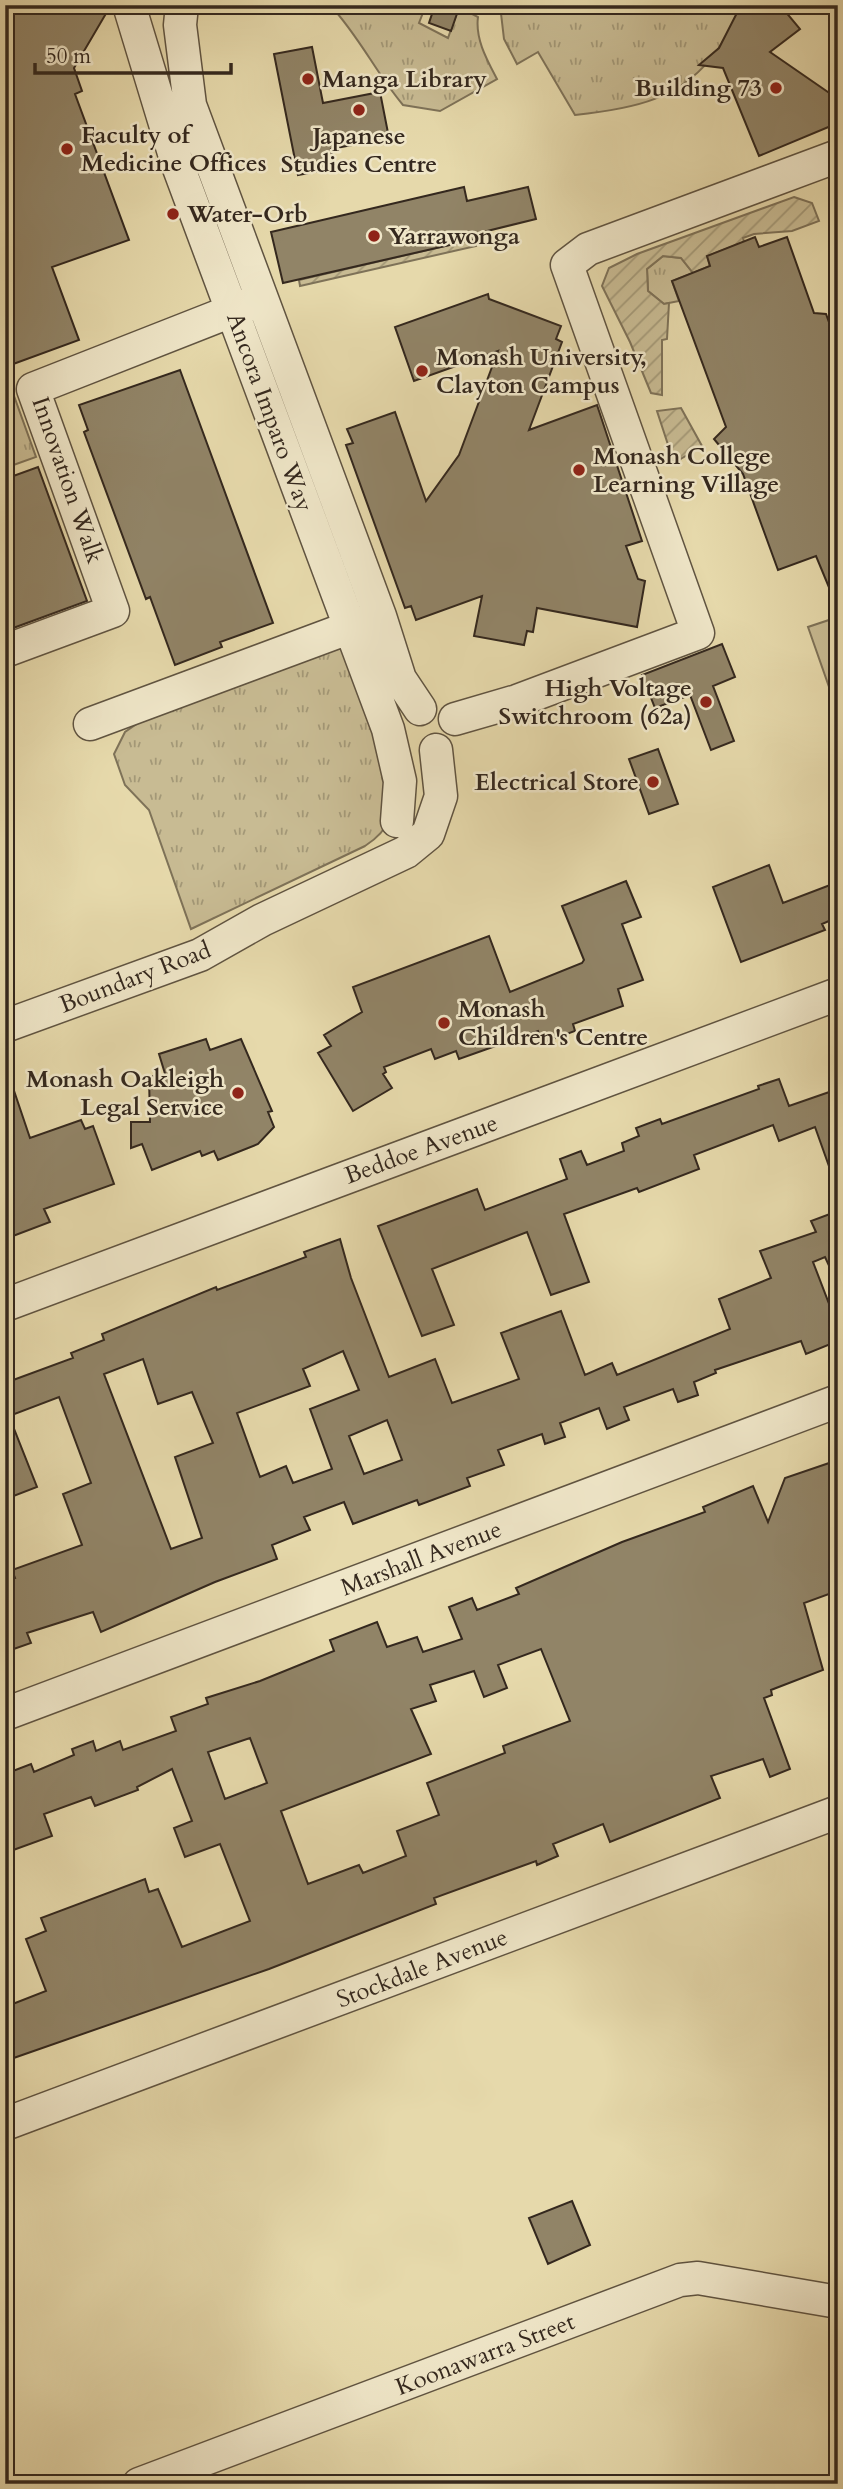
<svg xmlns="http://www.w3.org/2000/svg" width="843" height="2489" viewBox="0 0 843 2489" font-family="Cardo,serif">
<style>
.park{fill:url(#park-tufts);stroke:#7e7258;stroke-width:2}
.garden{fill:url(#garden-furrows);stroke:#7e7258;stroke-width:2}
.pitch{fill:#c8bb93;stroke:#7e7258;stroke-width:2}
.building{fill:#918467;stroke:#34281e;stroke-width:2;fill-rule:evenodd}
.lines{fill:none;stroke-linecap:round;stroke-linejoin:round}
.minor-casing{stroke:#605441;stroke-width:35}
.minor{stroke:#efe6c8;stroke-width:32}
.poi-dot{fill:#8f2418;stroke:#efe6c8;stroke-width:2.5}
.labels{text-anchor:middle;stroke-width:5;stroke-linejoin:round;paint-order:stroke}
.poi-label{font-size:24px;font-weight:bold;fill:#34281e;stroke:#efe6c8;text-anchor:start}
.street-label{font-size:24px;fill:#34281e;stroke:#efe6c8}
</style>
<defs>
<pattern id="park-tufts" width="24" height="20" patternUnits="userSpaceOnUse" patternTransform="scale(1.75)"><rect width="24" height="20" fill="#c8bb93"/><path d="M3 7l-1-3M5 7V3M7 7l1-3M15 17l-1-3M17 17v-4M19 17l1-3" fill="none" stroke="#a39877"/></pattern>
<pattern id="garden-furrows" width="10" height="10" patternUnits="userSpaceOnUse" patternTransform="scale(1.75)"><rect width="10" height="10" fill="#c8bb93"/><path d="M-1 1l2-2M0 10L10 0M9 11l2-2" fill="none" stroke="#a39877"/></pattern>
</defs>
<rect width="100%" height="100%" fill="#e6d9ab"/>
<filter id="stains"><feTurbulence type="fractalNoise" baseFrequency=".00286" numOctaves="4"/><feColorMatrix values="0 0 0 0 .2 0 0 0 0 .09 0 0 0 0 .02 0 0 0 .5 -.17"/></filter>
<radialGradient id="worn" r=".72"><stop offset=".6" stop-color="#630" stop-opacity="0"/><stop offset="1" stop-color="#630" stop-opacity=".3"/></radialGradient>
<path class="park" d="M330 5H426L419 23 448 38 459 7 478 17C475 39 487 60 497 79L440 111 403 105C376 73 359 36 330 5Z
M500 5H741C734 19 728 36 718 49 683 100 632 109 575 115L538 52 517 64 504 39Z
M663 256 681 258 693 273 672 281 679 301 664 304 648 291 647 269Z
M5 371 36 457 5 468Z
M335 647 343 648C355 679 399 790 390 818 385 831 376 839 365 846L191 929 149 810 125 785 114 754 125 732 141 721Z"/>
<path class="garden" d="M794 197 812 203 819 221 792 231 754 234 743 238 744 242 707 256 710 266 693 273 681 258 663 256 647 269 648 291 664 304 669 303 667 339 662 340V395L651 393 630 342 602 286 609 268 637 254Z
M475 239 476 246 300 286 299 280Z
M681 408 702 446 674 463 657 411Z"/>
<path class="pitch" d="M838 617V699L834 701 808 627Z"/>
<path class="building" d="M11 5H111L74 68 82 91 75 94 129 240 52 267 79 340 5 367V18Z
M435 5H460L451 31 429 23Z
M741 5H780L800 29 770 52 838 99V123L759 156 723 68 699 65 719 48Z
M312 47 323 103 380 92 389 138 331 149 335 168 298 175 274 54Z
M464 187 467 201 528 187 536 219 475 234 476 239 283 283 271 232Z
M755 237 759 247 787 237 814 313 826 314 838 347V609L816 556 778 570 743 474 714 439 726 427 672 281 710 266 707 256Z
M488 294 489 299 561 326 556 339 562 342 529 430 597 405 642 541 626 546 638 579 645 581 637 627 537 608 533 632 527 631 524 645 474 636 482 596 416 620 411 606 405 608 346 445 353 443 347 429 395 412 426 501 459 455 498 351 414 381 395 327Z
M180 370 273 623 220 642 222 647 175 665 150 597 146 599 84 432 88 430 79 405Z
M38 467 87 601 5 631V479Z
M722 644 735 677 713 686 734 741 711 750 690 695 655 708 642 675Z
M658 749 678 804 649 814 629 759Z
M769 865 783 903 838 882V917L822 924 825 930 741 962 713 887Z
M626 881 641 917 622 924 643 980 618 989 623 1006 573 1024 575 1031 542 1043 538 1031 459 1059 456 1051 435 1059 431 1049 384 1067 386 1072 383 1074 392 1088 353 1111 318 1053 331 1046 324 1035 362 1012 353 987 489 936 510 992 582 963 584 960 562 906Z
M206 1039 210 1050 241 1039 272 1111 268 1112 274 1127 258 1144 218 1160 214 1151 202 1156 200 1151 152 1170 142 1144 131 1148V1122H150L149 1076 166 1077 159 1054Z
M5 1076H9L30 1138 81 1120 85 1129 93 1126 114 1184 44 1209 50 1222 5 1239Z
M779 1079 789 1106 838 1089V1183H835L815 1127 779 1141 773 1125 694 1155 699 1169 639 1192 637 1188 564 1214 589 1282 551 1295 527 1232 432 1269 454 1325 422 1336 378 1226 477 1189 485 1210 567 1179 560 1159 581 1151 587 1165 624 1151 622 1143 639 1136 636 1128 660 1119 662 1124 759 1089 758 1086Z
M838 1211V1285L825 1257 813 1262 836 1322 831 1324 838 1341 806 1354 801 1341 715 1370 716 1373 694 1382 698 1395 678 1402 673 1389 624 1407 629 1420 607 1429 599 1408 560 1423 565 1437 545 1444 542 1434 498 1450 504 1465 467 1478 470 1486 419 1505 417 1500 353 1524 344 1502 304 1517 310 1530 272 1545 277 1559 215 1582 101 1632 93 1612 27 1633 31 1643 5 1652V1580L15 1578 12 1570 82 1545 63 1494 91 1483 59 1397 9 1416 37 1487 11 1497 5 1481V1383L73 1358 71 1353 104 1340 102 1334 216 1287 217 1290 306 1257 304 1252 340 1239 351 1278 389 1377 435 1359 452 1403 519 1379 501 1333 561 1311 585 1375 612 1363 617 1375 730 1329 719 1299 771 1278 760 1251 816 1232 811 1221ZM343 1351 359 1390 310 1409 332 1469 293 1483 286 1466 260 1477 237 1413 310 1386 303 1369ZM143 1359 158 1404 192 1392 213 1443 175 1457 202 1538 171 1549 104 1374ZM387 1420 402 1460 364 1474 349 1436Z
M838 1460V1573L829 1594 804 1603 823 1670 771 1690 772 1695 764 1698 790 1769 770 1777 763 1759 711 1776 720 1798 610 1842 603 1824 553 1844 558 1856 537 1865 536 1861 434 1898 436 1904 269 1969 5 2061V2007L46 1991 26 1939 46 1931 41 1918 145 1879 149 1892 158 1889 182 1947 250 1921 220 1844 185 1857 174 1828 192 1821 172 1769 137 1787 138 1790 95 1806 91 1797 44 1814 52 1836 5 1853V1774L31 1764 34 1772 74 1755 72 1749 93 1741 96 1751 120 1741 123 1750 176 1731 171 1717 208 1704 206 1698 260 1681 334 1651 330 1640 377 1622 387 1647 417 1637 423 1652 462 1639 449 1607 472 1598 477 1610 519 1594 516 1588 622 1542 705 1512 703 1507 753 1486 768 1522 785 1478ZM541 1649 570 1721 503 1746 505 1753 427 1783 439 1815 397 1831 406 1856 363 1873 359 1865 308 1884 281 1811 431 1754 411 1709 436 1701 430 1685 474 1671 484 1697 507 1688 498 1665ZM250 1738 267 1783 225 1799 208 1752Z
M572 2201 590 2245 548 2264 529 2218Z"/>
<g class="lines">
<g class="minor-casing">
<path id="minor" d="M129 5 177 163 388 729 400 781 397 821
M182 5 180 25 190 105 380 616 400 679 420 709
M5 651 113 611 33 389 252 303
M455 719 517 701 698 633 567 265 588 249 838 156
M90 724 367 621
M5 1026 200 955 262 920 406 852 428 834 441 796 436 750
M5 1305 838 994
M5 1714 838 1401
M5 2124 838 1812
M139 2484 680 2280 698 2278 838 2302"/>
</g>
<use href="#minor" class="minor"/>
</g>
<g class="poi-dot">
<circle cx="308" cy="79" r="7"/>
<circle cx="776" cy="88" r="7"/>
<circle cx="359" cy="110" r="7"/>
<circle cx="67" cy="149" r="7"/>
<circle cx="173" cy="214" r="7"/>
<circle cx="374" cy="236" r="7"/>
<circle cx="422" cy="371" r="7"/>
<circle cx="579" cy="470" r="7"/>
<circle cx="706" cy="702" r="7"/>
<circle cx="653" cy="782" r="7"/>
<circle cx="444" cy="1023" r="7"/>
<circle cx="238" cy="1093" r="7"/>
</g>
<g class="labels">
<g class="poi-label">
<text x="322" y="87">Manga Library</text>
<text x="762" y="96" text-anchor="end">Building 73</text>
<text x="81" y="143">Faculty of<tspan x="81" dy="28">Medicine Offices</tspan></text>
<text x="359" y="144" text-anchor="middle">Japanese<tspan x="359" dy="28">Studies Centre</tspan></text>
<text x="187" y="222">Water-Orb</text>
<text x="388" y="244">Yarrawonga</text>
<text x="436" y="365">Monash University,<tspan x="436" dy="28">Clayton Campus</tspan></text>
<text x="593" y="464">Monash College<tspan x="593" dy="28">Learning Village</tspan></text>
<text x="692" y="696" text-anchor="end">High Voltage<tspan x="692" dy="28">Switchroom (62a)</tspan></text>
<text x="639" y="790" text-anchor="end">Electrical Store</text>
<text x="458" y="1017">Monash<tspan x="458" dy="28">Children's Centre</tspan></text>
<text x="224" y="1087" text-anchor="end">Monash Oakleigh<tspan x="224" dy="28">Legal Service</tspan></text>
</g>
<g class="street-label">
<text transform="translate(270 412) rotate(70)" y="8">Ancora Imparo Way</text>
<text transform="translate(68 480) rotate(71)" y="8">Innovation Walk</text>
<text transform="translate(135 977) rotate(-21)" y="8">Boundary Road</text>
<text transform="translate(421 1149) rotate(-20)" y="8">Beddoe Avenue</text>
<text transform="translate(421 1558) rotate(-21)" y="8">Marshall Avenue</text>
<text transform="translate(422 1968) rotate(-21)" y="8">Stockdale Avenue</text>
<text transform="translate(485 2354) rotate(-21)" y="8">Koonawarra Street</text>
</g>
</g>
<rect width="843" height="2489" fill="none" stroke="#e6d9ab" stroke-width="28"/>
<rect x="7" y="7" width="829" height="2475" fill="none" stroke="#34281e" stroke-width="3.5"/>
<rect x="14" y="14" width="815" height="2461" fill="none" stroke="#34281e" stroke-width="2"/>
<path d="M35 63v10h196v-10" fill="none" stroke="#34281e" stroke-width="3.5"/>
<text x="46" y="63" font-size="21" fill="#34281e" stroke="#efe6c8" stroke-width="5" paint-order="stroke">50 m</text>
<rect width="100%" height="100%" filter="url(#stains)"/>
<rect width="100%" height="100%" fill="url(#worn)"/>
</svg>
